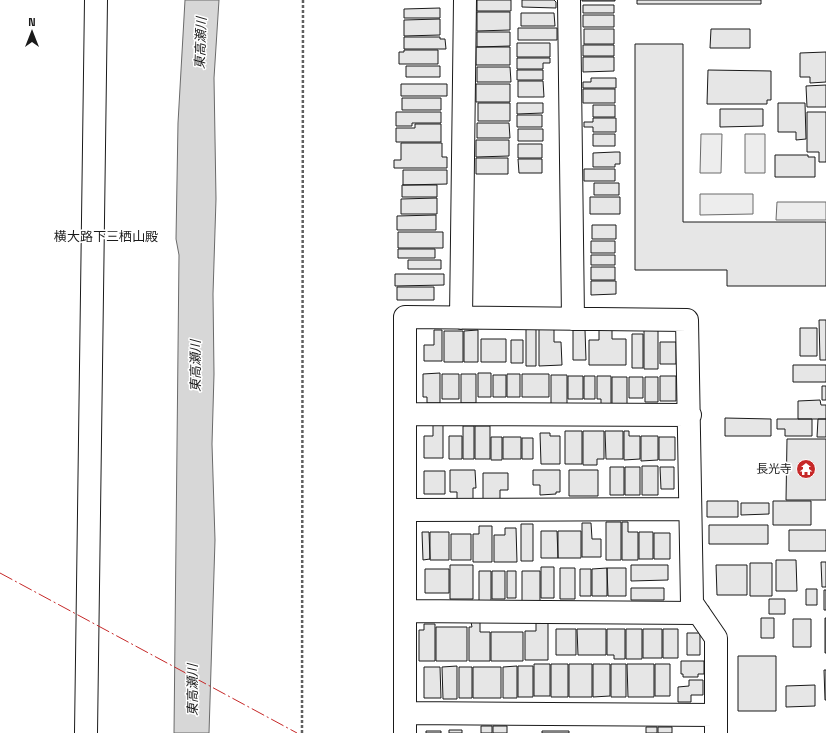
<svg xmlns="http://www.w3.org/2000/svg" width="826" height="733" viewBox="0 0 826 733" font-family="'Space Grotesk','Noto Sans JP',sans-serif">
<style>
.built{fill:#ededed;stroke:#6a6a6a}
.water{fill:#d7d7d7;stroke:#6a6a6a}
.building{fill:#e6e6e6;stroke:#1a1a1a}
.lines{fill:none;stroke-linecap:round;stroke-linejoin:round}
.minor-casing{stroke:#1a1a1a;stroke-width:24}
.path{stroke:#5f5f5f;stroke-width:2.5;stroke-dasharray:3 2;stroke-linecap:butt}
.minor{stroke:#fff;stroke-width:22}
.power{stroke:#c62828;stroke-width:1;stroke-dasharray:14 3 2 3;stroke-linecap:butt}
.labels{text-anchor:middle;stroke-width:3;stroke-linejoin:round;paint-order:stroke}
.poi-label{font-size:12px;fill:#1a1a1a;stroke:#fff;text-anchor:end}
.water-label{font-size:13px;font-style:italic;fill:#1a1a1a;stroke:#fff}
.neighbourhood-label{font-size:13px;fill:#1a1a1a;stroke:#fff}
</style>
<rect width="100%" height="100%" fill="#fff"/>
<path class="built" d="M701 134H722L721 173H700Z
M745 134H765V173H745Z
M700 194H753V214L700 215Z
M777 202H826V220H776Z"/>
<path class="water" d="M185 0H219L214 78 216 199 213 294 214 374 212 444 215 540 209 733H174L179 255 176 239 178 123Z"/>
<path class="building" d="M477 0H511V11H477Z
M522 0H554L556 2V8L522 7Z
M582 0H615V1H582Z
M637 0H761V4H637Z
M583 5H614V13H583Z
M440 8V18H404V9Z
M477 12H510V30L477 31Z
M521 13H554L555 26H521Z
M583 15H614V27H583Z
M440 19V35L404 36V20Z
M518 28H557V40H518Z
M584 29H614V44H584Z
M711 29H750V48H710Z
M477 32H510V46L477 47Z
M404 37H440V39H445L446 49H404Z
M517 43H550V57H517Z
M635 44H683V222H826V286H727V270H635Z
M583 45H614V56H583Z
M476 47H510V65H476Z
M404 50H438V64H399V52H404Z
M826 52V82L810 83V77H800V53Z
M583 57H614V71L583 72Z
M517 58H550V63H543V69H517Z
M406 66H440V77H406Z
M477 67H510L511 82H477Z
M517 70H543V80H517Z
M708 70 771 71V100H767V104H707Z
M591 78H616V88H583V82H591Z
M518 81H543L544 97H518Z
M401 84H447V96H401Z
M476 84H510V102H476Z
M826 85V107H807L806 86Z
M583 89H615V103H583Z
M402 98H441V110H402Z
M478 103H510V121H478Z
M517 103H543V113L517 114Z
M778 103H805L806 139 796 140V132H778Z
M593 105H615V117H593Z
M720 109H763V126L720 127Z
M396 112H441V123H412V126H396Z
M807 112H826V162H819V152H807Z
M517 115H542V127H517Z
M593 118H616V132H593V127H584V122H593Z
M477 123H509L510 138H477Z
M415 124H441V142H396V128H415Z
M518 129H543V141H518Z
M593 134H615V146H593Z
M476 140H509V156L476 157Z
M401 143H442V157H447V168H394V160H401Z
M518 144H542V158H518Z
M615 152H620V164H615V167H593V153Z
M775 155H808V157H815V177H775Z
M476 158H508V174H476Z
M518 159H542V173H519Z
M584 169H615V181H584Z
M403 170H447V184L403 185Z
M594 183H619V195H594Z
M402 185H437V197H402Z
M590 197H620V214H590Z
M437 198V214H401V199Z
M436 215V230H397V216Z
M592 225H616V239H592Z
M398 232H443V248H398Z
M591 241H615V253H591Z
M398 249H435V258H398Z
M591 255H615V265H591Z
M408 260H441V269H408Z
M591 267H615V280H591Z
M395 274H444V285L395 286Z
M591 281H616V294L591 295Z
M397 287H434V300H397Z
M819 320H826V360H820Z
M599 327H612V339H626V365H589V340H599Z
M526 328H536V366H526Z
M800 328H817V356H800Z
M539 329H554V342H561L562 365 539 366Z
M434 330H442V361H424V345H434Z
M478 330V362H464V331Z
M573 330H585L586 360H573Z
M644 330H658V369H644Z
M444 331H463V362H444Z
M632 334H643V368H632Z
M481 339H506V362H481Z
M511 340H523V363H511Z
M660 342H676V364H660Z
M793 365H826V382H793Z
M440 373V403H427V397H423V374Z
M478 373H491V397H478Z
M442 374H459V399H442Z
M461 374H476V403H461Z
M507 374H520V397H507Z
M522 374H549V397H522Z
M493 375H506V397H493Z
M551 375H567V405H551Z
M568 376H583V399H568Z
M584 376H595V399H584Z
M597 376H611V404H601V399H597Z
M660 376H676V401H660Z
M612 377H627V405H612Z
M629 377H643V398H629Z
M645 377H658V402H645Z
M822 386H826V400H822Z
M820 400 821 405H826V419H798V401Z
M725 418 771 419V436H725Z
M777 419H812V436H785V429H777Z
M818 419H826V437H817Z
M433 425H443V458H424V436H433Z
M463 426H474V459H463Z
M475 426H490V459H475Z
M565 431H582V464H565Z
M583 431H604V459H597V465H583Z
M605 431H623V459H606Z
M624 431H629V436H640V459L624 460Z
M540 433H550V436H560V464H541Z
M449 436H462V459H449Z
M641 436H658V460L641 461Z
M491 437H502V460H491Z
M503 437H521V459H503Z
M659 437H675V460H659Z
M522 438H533V459H522Z
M787 439H826V500H786Z
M642 466H658V495H642Z
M610 467H624V495H610Z
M625 467H640V495H625Z
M660 467H674V489H661Z
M450 470H475L476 488H473V500H457V492H450Z
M533 470H560V492H556V494L540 495V485H533Z
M569 470H598V496H569Z
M424 471H445V494H424Z
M483 473H508V490H500V501H483Z
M707 501H738V517H707Z
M773 501H811V525H773Z
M741 503H769V514L741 515Z
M606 522H621V560H606Z
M622 522H628V532H638V560H622Z
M582 523H591L592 539H601V557H582Z
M521 524H533V561H521Z
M709 525H768V544H709Z
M479 526H492V562H473V534H479Z
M505 528H516L517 562H494V535H505Z
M789 530H826V551H789Z
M541 531H557L558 558H541Z
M558 531H581V558H558Z
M422 532H429L430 559 423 560Z
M430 532H449V560H430Z
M639 532H653V559H639Z
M654 533H670V559H654Z
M451 534H471V560H451Z
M776 560H796L797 591H776Z
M821 562H826V587H822Z
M750 563H772V596H750Z
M450 565H473V599H450Z
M631 565H668V580L631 581Z
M716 565H747V595H717Z
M541 567H554V598H541Z
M560 568H575V599H560Z
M607 568V596H592V569Z
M607 568H626V596H608Z
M425 569H449V593H425Z
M580 569H591V596H580Z
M479 571H491V602H479Z
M492 571H505V599H492Z
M507 571H516V598H507Z
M522 571H540V602H522Z
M631 588H664V600H631Z
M806 589H817V605H806Z
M824 590H826V610H824Z
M769 599H785V614H769Z
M761 618H774V638H761Z
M825 618H826V653H825Z
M793 619H811V647H793Z
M471 622H480V632H490V661H469V627H472Z
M536 623H548V660H525V631H536Z
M424 624H435V661H419V630H424Z
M436 627H467V661H436Z
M556 629H576V655H556Z
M577 629H606V655H578Z
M607 629H625V659H614V655H607Z
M626 629H642V659H626Z
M643 629H662V658H643Z
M663 629H678V658H663Z
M491 632H523V661H491Z
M687 633H700V655H687Z
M738 656H776V711H738Z
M681 661H704V674H698V677H683V674H681Z
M534 664H550V696H534Z
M551 664H568V697H551Z
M569 664H592V697H569Z
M593 664H610V696L593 697Z
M611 664H626V697H611Z
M627 664H654V697H628Z
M655 664H670V696H655Z
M457 666V699H443L442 667Z
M517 666V698H503V667Z
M518 666H533V697H518Z
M424 667H440L441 698H424Z
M459 667H472V698H459Z
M473 667H501V698H473Z
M824 670H826V700H825Z
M689 680H703V695H691V702H678V687L689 686Z
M815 685V706L786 707V686Z
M481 726H492V733H481Z
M493 726H507V733H493Z
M646 727H657V733H646Z
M658 727H672V733H658Z
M449 730H462V733H449Z
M426 731H441V733H426Z
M542 731H569V733H542Z"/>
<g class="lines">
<g class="minor-casing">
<path id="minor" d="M569 0 573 319
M461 318 465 0
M406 414 690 415
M405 510 690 509
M405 611 699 613
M405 713 716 715
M86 733 96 0
M405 733V317L687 320 692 603 716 638V733"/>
</g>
<path class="path" d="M302 733 303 0"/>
<use href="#minor" class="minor"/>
<path class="power" d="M0 573 297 733"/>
</g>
<defs>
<g id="temple-disc" transform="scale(1)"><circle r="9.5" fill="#c62828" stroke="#fff"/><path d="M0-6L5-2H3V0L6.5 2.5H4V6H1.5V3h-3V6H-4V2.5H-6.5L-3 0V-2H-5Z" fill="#fff"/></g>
</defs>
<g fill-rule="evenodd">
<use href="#temple-disc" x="806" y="469"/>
</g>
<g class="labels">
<g class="poi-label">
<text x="792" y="473">長光寺</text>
</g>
<g class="water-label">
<text transform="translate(200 43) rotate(-88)" y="5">東高瀬川</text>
<text transform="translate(195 366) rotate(-90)" y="5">東高瀬川</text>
<text transform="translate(192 690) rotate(-90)" y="5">東高瀬川</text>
</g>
<g class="neighbourhood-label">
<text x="106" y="241">横大路下三栖山殿</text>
</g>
</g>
<g transform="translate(32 32)" stroke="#ffffff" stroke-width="3" paint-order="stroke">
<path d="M0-3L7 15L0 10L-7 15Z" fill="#1a1a1a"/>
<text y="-6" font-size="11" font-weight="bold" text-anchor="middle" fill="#1a1a1a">N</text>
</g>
</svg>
